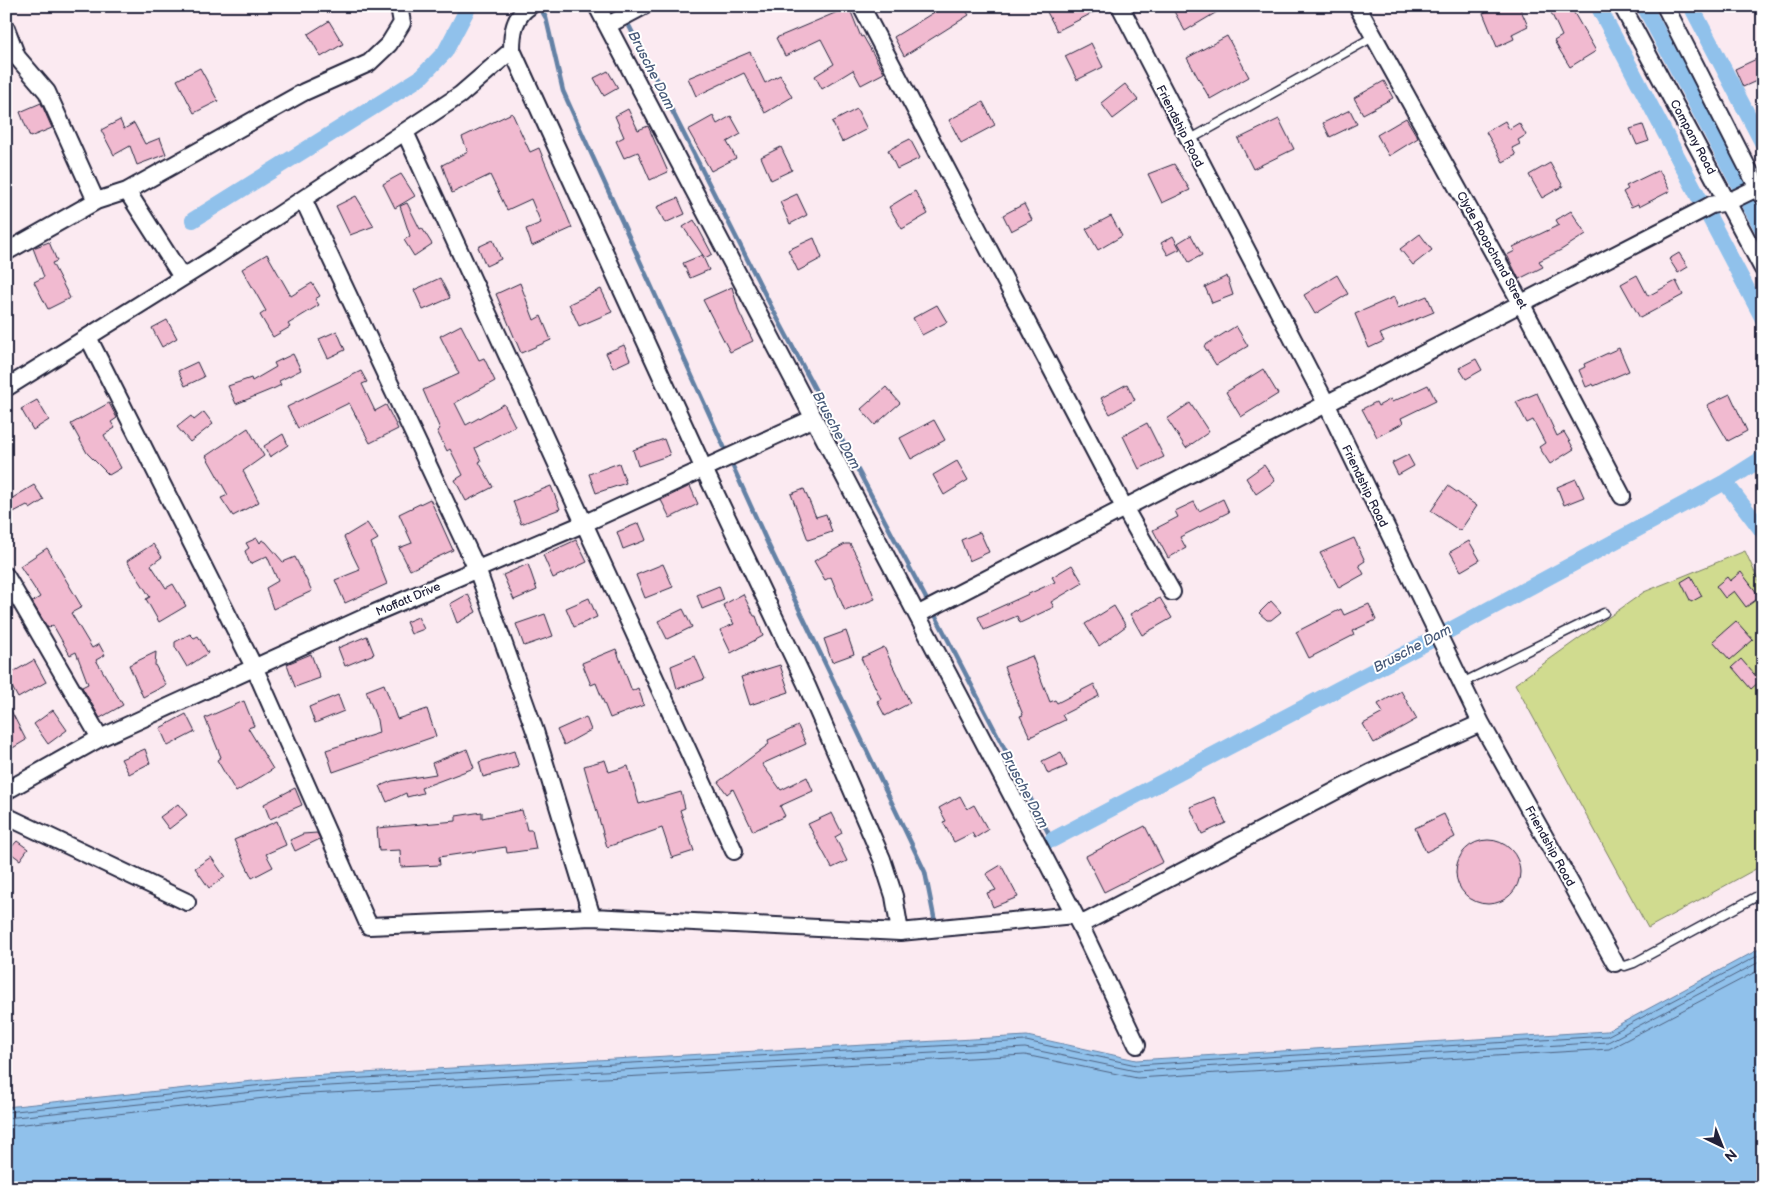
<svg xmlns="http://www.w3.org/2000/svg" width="1769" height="1194" viewBox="0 0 1769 1194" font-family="'Balsamiq Sans',sans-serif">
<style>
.green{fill:#d0db8f;stroke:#797e65}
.water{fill:#90c1eb;stroke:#6481a5}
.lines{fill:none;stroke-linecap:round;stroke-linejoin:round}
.shore{stroke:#4e6281;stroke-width:1}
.stream{stroke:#6481a5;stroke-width:4.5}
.canal{stroke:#90c1eb;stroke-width:16}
.building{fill:#f1bad0;stroke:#22223b}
.service-casing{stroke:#22223b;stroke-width:11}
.minor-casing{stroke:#22223b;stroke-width:20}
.service{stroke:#fff;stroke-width:8}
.minor{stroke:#fff;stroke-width:16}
.labels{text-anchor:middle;stroke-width:4;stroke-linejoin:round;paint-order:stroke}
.street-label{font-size:12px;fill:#22223b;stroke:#fff}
.water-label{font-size:14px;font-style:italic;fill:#485a79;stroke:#fff}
</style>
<rect width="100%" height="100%" fill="#fbeaf1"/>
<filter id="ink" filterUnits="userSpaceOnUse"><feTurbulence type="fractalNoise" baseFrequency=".02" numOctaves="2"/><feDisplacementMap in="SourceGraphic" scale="10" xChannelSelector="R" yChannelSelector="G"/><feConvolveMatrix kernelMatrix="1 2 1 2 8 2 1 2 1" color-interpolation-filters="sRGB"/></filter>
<g filter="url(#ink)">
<path class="green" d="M1745 551 1763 590V865L1648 928 1515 684 1644 592Z"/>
<path class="water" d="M1763 947V1188H6V1107L291 1077 1027 1036 1136 1060 1607 1031Z"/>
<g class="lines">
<path class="shore" d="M6 1112 292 1082 1026 1041 1136 1065 1607 1036 1763 953
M6 1118 292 1088 1025 1048 1136 1071 1608 1042 1763 960
M6 1126 293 1095 1025 1055 1137 1078 1609 1049 1763 968"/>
<path class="stream" d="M539 6 546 18 563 91 768 544 925 872 935 922
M619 6 773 310 929 604
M933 611 1052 840"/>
<path class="canal" d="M1598 6 1763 319
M1644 6 1763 230
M1691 6 1763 144
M193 220 420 78 445 52 469 6
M1725 482 1763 458
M1052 840 1439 636 1725 482 1763 532"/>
</g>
<path class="building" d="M944 6H963L969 15 904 56 894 37Z
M1054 6H1106L1057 31 1046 10Z
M1171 6H1227L1185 31Z
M1497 6H1519L1528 26 1512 34 1514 39 1497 47 1483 13Z
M1548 6H1570L1596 51 1570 67 1554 41 1562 36Z
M849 7 861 37 863 36 884 73 861 85 853 70 822 89 815 76 834 64 821 39 785 56 776 38Z
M329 21 343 44 321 57 308 34Z
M1227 36 1249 77 1210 99 1187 58Z
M1091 43 1103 67 1077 80 1065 56Z
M750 52 765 83 780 75 792 97 765 113 744 73 696 96 688 78Z
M1763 56V78L1743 87 1735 69Z
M200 68 218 101 194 113 177 80Z
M608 71 618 88 604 96 594 78Z
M1384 81 1393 98 1363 114 1354 98Z
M1125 84 1138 100 1113 119 1101 103Z
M983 102 995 125 961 143 949 120Z
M41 103 52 128 30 137 20 112Z
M628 109 638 130 648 126 668 172 650 180 638 152 624 158 616 141 624 137 615 116Z
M857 109 867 129 842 142 832 122Z
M1350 110 1357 124 1330 137 1323 123Z
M512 113 530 152 539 148 572 228 532 246 526 229 541 223 531 199 507 210 490 175 452 193 442 165 468 152 462 137Z
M713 116 717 124 731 116 741 134 727 142 736 158 711 171 688 130Z
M1406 118 1418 138 1389 156 1377 135Z
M1279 119 1294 149 1253 169 1238 139Z
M120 120 124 129 134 123 145 144 160 138 166 154 137 165 130 146 114 155 101 130Z
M1505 121 1509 129 1519 123 1526 135 1518 140 1520 144 1512 148 1516 155 1503 162 1486 132Z
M1643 125 1649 141 1637 145 1630 129Z
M910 139 920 158 897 169 888 150Z
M781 147 792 170 771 180 761 157Z
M1550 163 1563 186 1542 198 1529 175Z
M1174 164 1190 190 1162 203 1148 174Z
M1659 170 1670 191 1639 207 1638 204 1631 207 1623 192 1628 189 1626 186Z
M401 174 415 196 395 208 383 184Z
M915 191 928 214 902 229 889 207Z
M797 194 807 215 790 224 780 202Z
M356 196 374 226 350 235 336 206Z
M678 198 685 214 665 223 657 207Z
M407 203 420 229 422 228 432 244 414 256 404 240 410 236 400 206Z
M1024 204 1032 220 1011 231 1003 215Z
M1571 211 1586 234 1561 250 1539 261 1543 267 1519 279 1507 255 1515 251 1513 247 1559 225 1556 220Z
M1111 216 1122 236 1098 250 1086 229Z
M694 220 712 254 705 258 683 227Z
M1420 234 1432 250 1413 265 1400 249Z
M1191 235 1202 255 1189 262 1178 243Z
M1173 236 1180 249 1168 255 1161 243Z
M814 238 822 258 798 271 788 250Z
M493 240 501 259 486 266 478 247Z
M49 242 57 261 52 263 70 298 48 309 34 282 44 277 33 248Z
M1679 253 1688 267 1678 273 1669 259Z
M267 254 291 296 312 283 320 296 315 299 319 305 288 324 290 327 273 337 260 315 266 311 242 269Z
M702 255 709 270 690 278 683 263Z
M1337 275 1348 294 1315 314 1304 295Z
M1637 275 1648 296 1676 281 1683 295 1640 318 1621 284Z
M1227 276 1233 295 1212 303 1205 287Z
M440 278 450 298 423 310 414 290Z
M520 283 534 320 541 316 551 340 521 353 496 294Z
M732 287 739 312 753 341 730 352 703 300Z
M601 289 612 312 579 326 569 304Z
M1427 296 1434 312 1380 334 1384 341 1369 348 1355 314 1394 297 1398 308Z
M937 305 947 322 922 335 913 318Z
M167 320 177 338 162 347 152 328Z
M461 325 479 360 484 358 495 381 455 403 466 425 504 404 515 426 475 448 481 461 479 462 493 487 466 501 455 480 463 475 450 449 447 451 437 431 440 429 423 390 459 374 440 336Z
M1236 326 1248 346 1216 365 1204 346Z
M337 331 345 350 328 358 319 339Z
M624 345 630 360 613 368 606 353Z
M1619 348 1629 371 1594 386 1593 384 1586 387 1579 370 1585 367 1584 364Z
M293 354 301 370 279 381 281 385 275 388 236 404 228 386 251 378 252 381 276 367 274 363Z
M1476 359 1482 370 1466 379 1459 368Z
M197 362 204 377 185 386 178 371Z
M1263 369 1278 394 1241 417 1226 392Z
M361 371 367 382 362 384 375 411 386 405 398 429 370 443 349 403 298 428 287 407Z
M1127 384 1135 400 1110 414 1101 398Z
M1428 385 1436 401 1401 418 1403 423 1377 437 1362 409 1376 402 1378 406 1391 399 1392 402Z
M886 387 900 403 875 425 861 409Z
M1537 393 1557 436 1564 432 1574 449 1550 464 1539 447 1545 443 1533 420 1527 423 1516 402Z
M1730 394 1747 431 1728 441 1707 405Z
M37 400 49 420 33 430 21 409Z
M109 403 117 418 111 422 115 428 104 435 121 468 109 475 87 453 71 424Z
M1190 403 1209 432 1186 448 1167 419Z
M204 412 213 424 190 442 177 427 191 416 194 420Z
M934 420 945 440 911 459 900 438Z
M1147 423 1164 457 1139 469 1123 436Z
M248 428 264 456 243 471 259 502 233 516 221 498 228 495 206 456Z
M283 434 288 445 270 457 264 446Z
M664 439 670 455 638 466 633 450Z
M1408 455 1414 466 1398 475 1392 463Z
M957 461 968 480 944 495 933 475Z
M619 463 626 483 596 493 589 474Z
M1264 465 1275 481 1256 494 1246 478Z
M1576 479 1584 497 1564 505 1557 487Z
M34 485 44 500 30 509 27 505 6 516V502Z
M551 486 560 509 521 524 513 501Z
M690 486 698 504 670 518 661 500Z
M1448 486 1477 506 1460 531 1431 511Z
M804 489 816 517 826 514 832 532 808 540 791 494Z
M430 499 453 550 410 570 399 548 412 543 399 514Z
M1223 499 1229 512 1180 537 1186 548 1168 558 1153 530 1178 517 1175 511 1194 502 1199 511Z
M367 523 378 539 371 543 387 584 345 603 335 580 360 570 344 537Z
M639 523 646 540 623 549 617 532Z
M980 532 989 552 969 561 961 540Z
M257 538 260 543 262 540 266 542 283 562 295 557 312 591 273 609 266 588 278 581 267 556 250 564 245 551 249 548 246 543Z
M1354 538 1365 561 1359 565 1364 574 1339 588 1320 553Z
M576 540 587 562 553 578 543 555Z
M1469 541 1480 560 1461 571 1450 552Z
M153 544 162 557 151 565 166 588 173 584 186 606 159 622 146 599 150 597 127 561Z
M845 544H850L862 566 875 599 845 611 831 577 825 580 814 561Z
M47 548 82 607 71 613 92 648 99 644 105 655 96 660 123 705 100 718 82 687 88 684 76 652 70 655 53 625 48 628 32 602 40 597 20 566Z
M528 564 537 590 514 600 503 575Z
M663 564 673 587 645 598 636 575Z
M1072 565 1083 583 1051 602 1054 607 1020 623 1017 616 984 630 978 617 1055 582 1052 577Z
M1741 572 1760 597 1746 607 1734 591 1725 598 1716 586 1727 577 1730 581Z
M1691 576 1702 596 1691 602 1681 582Z
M719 586 724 600 702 609 697 595Z
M468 594 476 612 457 623 450 604Z
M743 594 754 616H756L763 636 731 653 720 630 734 624 723 605Z
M589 598 597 617 574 627 566 608Z
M1160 598 1172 618 1142 635 1130 614Z
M1271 601 1281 612 1271 620H1267L1259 613Z
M1369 604 1376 620 1352 631 1354 635 1309 658 1296 632 1341 609 1344 615Z
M1114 606 1126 626 1099 646 1085 624Z
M683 609 692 627 667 639 658 621Z
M545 614 553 636 524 646 516 624Z
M418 617 424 629 411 634 406 622Z
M1736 621 1753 640 1730 660 1713 641Z
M846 631 854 654 832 662 824 639Z
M190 634 194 638 198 636 208 653 187 667 175 647V642Z
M367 636 374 654 345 666 338 648Z
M884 647 910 703 885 716 877 701 881 699 861 658Z
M616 649 632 691 638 688 644 705 610 718 596 683 591 685 582 663Z
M156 652 155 665 166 685 143 697 129 665Z
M311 654 320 678 295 687 287 664Z
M695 656 705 679 677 689 671 666Z
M1032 656 1050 702 1055 700 1057 703 1094 684 1099 696 1062 715 1065 720 1030 737 1020 716 1023 715 1004 667Z
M1741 659 1760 681 1751 689 1732 667Z
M34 660 46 682 18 698 6 676Z
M780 665 789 692 750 705 741 677Z
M384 684 397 719 427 709 436 736 333 772 326 750 379 733 377 720 366 691Z
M1401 691 1417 719 1374 743 1363 724 1383 713 1378 704Z
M338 695 344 711 315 723 309 707Z
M6 701 26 740 6 752Z
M244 701 254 726 248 728 273 769 236 792 217 760 221 757 205 718Z
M53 710 67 730 48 744 34 724Z
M186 714 195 732 168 746 160 728Z
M586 717 591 730 564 745 557 730Z
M798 726 806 744 762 764 781 790 807 777 813 791 780 806 785 816 753 831 733 789 727 794 718 782 769 744 768 740Z
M145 749 150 763 129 774 121 759Z
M467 749 474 768 421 788 423 793 407 797 406 793 387 802 380 786 392 781 436 774 432 763Z
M514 751 519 767 483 777 479 762Z
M1061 752 1067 766 1048 774 1042 761Z
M605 760 609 772 628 766 639 804 681 792 685 808 680 810 694 851 672 858 662 828 607 847 584 766Z
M295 788 302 805 270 819 264 804Z
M960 796 967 809 974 805 988 830 975 838 972 833 954 842 943 822 946 821 939 808Z
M1214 797 1226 823 1202 834 1190 807Z
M178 804 187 815 169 829 160 817Z
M522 810 527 830H532L536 849 507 853 506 847 439 857 440 865 401 867 400 850 379 851 377 828 456 821V816L482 812V818Z
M832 813 842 833 835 837 847 861 832 868 808 824Z
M1444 814 1455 837 1426 852 1415 828Z
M277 821 286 845 266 854 273 867 252 878 234 840Z
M1145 826 1163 862 1104 892 1086 856Z
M317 833 320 839 295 851 290 840 303 834Z
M1456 872a32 32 0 1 1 64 0a32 32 0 1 1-64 0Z
M17 841 28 849 20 860 8 851Z
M211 857 225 877 209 888 195 868Z
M1001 865 1018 897 993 907 987 893 996 890 986 874Z"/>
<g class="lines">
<g class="service-casing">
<path id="service" d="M1189 140 1373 37
M1462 683 1604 613
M1615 963 1625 966 1634 963 1763 893"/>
</g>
<g class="minor-casing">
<path id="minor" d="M597 6 1080 925 1370 773 1481 723
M861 6 1125 509 1172 592
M1120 6 1326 403 1481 723 1615 963
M1357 6 1521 303 1622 496
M1622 6 1763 269
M1665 6 1762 196
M608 25 644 6
M6 28 17 57 47 92 96 201
M512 50 703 467 807 686 882 859 894 896 900 932
M405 132 734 851
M127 191 182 277
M303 199 477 569 535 731 592 917
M6 252 96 201 127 191 304 92 369 63 389 44 402 23 399 6
M88 337 255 669 369 926 592 917 900 932 1074 915
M6 388 214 258 460 95 512 50C512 33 514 16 530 6
M6 576 100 738
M917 615 1698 212 1711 205 1728 202 1763 185
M6 791 100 738 372 614 583 524 814 418
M6 816 187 902
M1080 925 1137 1045"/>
</g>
<use href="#service" class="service"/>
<use href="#minor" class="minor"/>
</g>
</g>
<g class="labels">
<g class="street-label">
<text transform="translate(1180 126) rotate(63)" y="4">Friendship Road</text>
<text transform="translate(1693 137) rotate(62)" y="4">Company Road</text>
<text transform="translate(1492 250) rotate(61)" y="4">Clyde Roopchand Street</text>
<text transform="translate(1365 486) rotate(64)" y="4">Friendship Road</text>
<text transform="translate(408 599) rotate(-23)" y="4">Moffatt Drive</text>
<text transform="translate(1550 846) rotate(61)" y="4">Friendship Road</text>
</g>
<g class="water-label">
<text transform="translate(652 70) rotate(63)" y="5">Brusche Dam</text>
<text transform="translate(837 430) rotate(62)" y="5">Brusche Dam</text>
<text transform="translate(1412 648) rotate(-28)" y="5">Brusche Dam</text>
<text transform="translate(1025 789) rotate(62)" y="5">Brusche Dam</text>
</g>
</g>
<rect width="1769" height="1194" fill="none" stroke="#fff" stroke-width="25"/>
<rect x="12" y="12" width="1744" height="1169" fill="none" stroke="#22223b" stroke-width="2" filter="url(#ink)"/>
<g transform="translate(1722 1146) rotate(137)" stroke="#ffffff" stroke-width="4" paint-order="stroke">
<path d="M0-4L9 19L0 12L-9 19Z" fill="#22223b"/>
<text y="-8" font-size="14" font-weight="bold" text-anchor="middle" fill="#22223b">N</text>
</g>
</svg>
